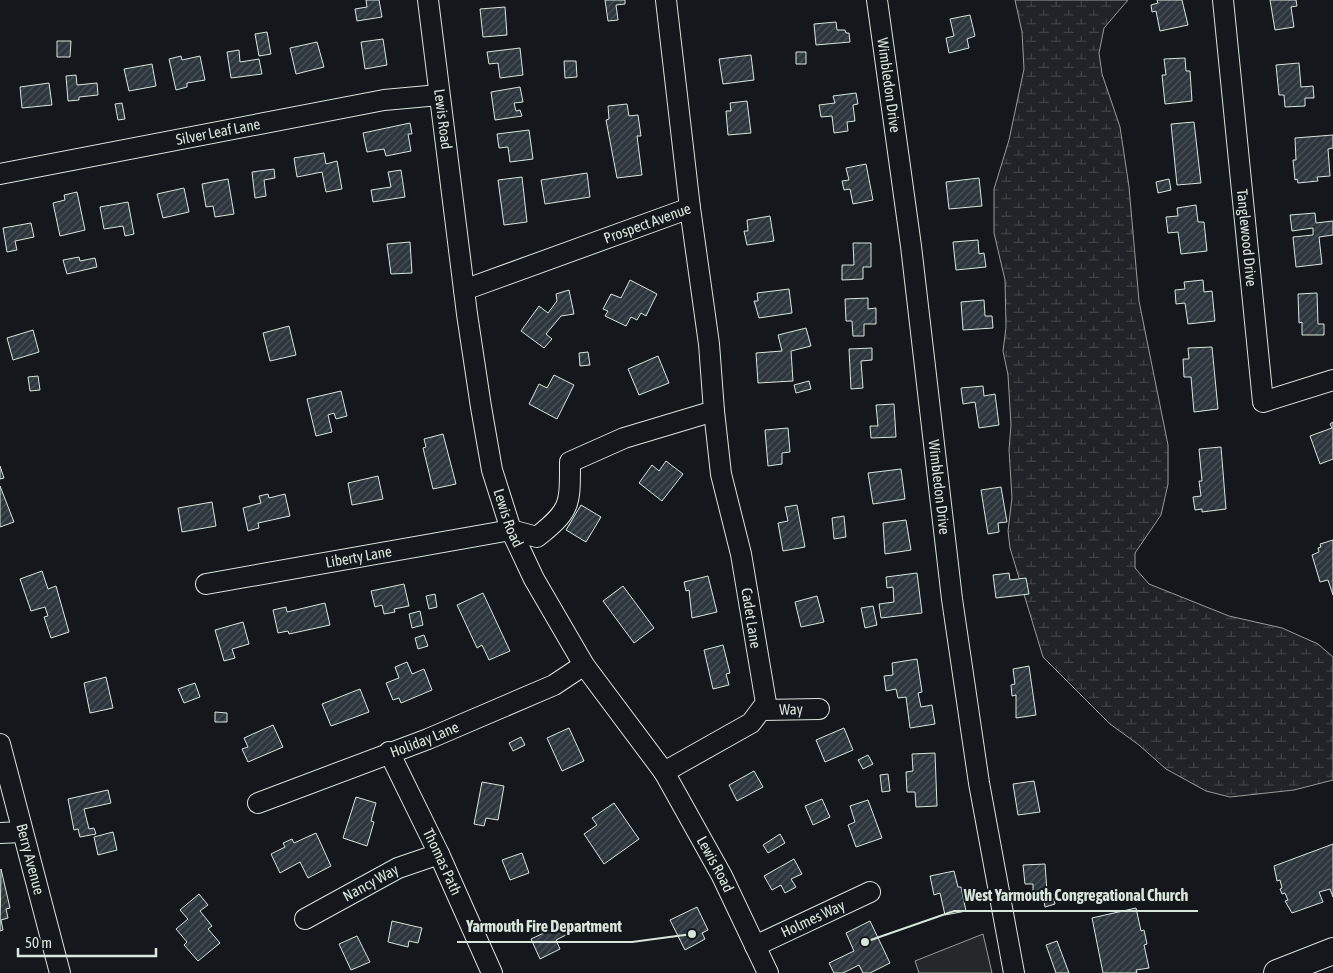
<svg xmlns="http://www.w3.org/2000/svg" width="1333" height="973" viewBox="0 0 1333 973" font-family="'Asap Condensed',sans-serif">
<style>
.wetland{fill:url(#wetland-marsh);stroke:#939e99}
.parking{fill:#24282b;stroke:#939e99}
.building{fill:url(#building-hatch);stroke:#d8e6dc}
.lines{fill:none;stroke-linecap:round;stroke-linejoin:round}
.minor-casing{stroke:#d8e6dc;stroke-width:22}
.major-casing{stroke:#d8e6dc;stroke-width:28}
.minor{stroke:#14181c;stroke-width:20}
.major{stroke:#14181c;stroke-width:26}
.labels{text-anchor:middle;stroke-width:4;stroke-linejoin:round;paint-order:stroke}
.street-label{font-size:15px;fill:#d8e6dc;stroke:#14181c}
.leader{fill:none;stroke:#d8e6dc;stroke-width:2}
.callout-dot{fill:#d8e6dc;stroke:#14181c;stroke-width:2}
.callout-label{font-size:16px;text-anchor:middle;font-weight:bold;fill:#d8e6dc;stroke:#14181c;stroke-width:4;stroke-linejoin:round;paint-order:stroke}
</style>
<defs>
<pattern id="wetland-marsh" width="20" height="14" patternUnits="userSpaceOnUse" patternTransform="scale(1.25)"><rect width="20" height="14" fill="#202428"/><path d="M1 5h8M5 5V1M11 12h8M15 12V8" fill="none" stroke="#404447"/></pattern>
<pattern id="building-hatch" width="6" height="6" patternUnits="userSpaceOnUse" patternTransform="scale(1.25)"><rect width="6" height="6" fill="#2c363c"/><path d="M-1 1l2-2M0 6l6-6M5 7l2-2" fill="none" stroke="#4a5358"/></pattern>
</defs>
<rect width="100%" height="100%" fill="#14181c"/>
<path class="wetland" d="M1015 0H1128L1104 28 1099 53 1102 74 1120 127 1129 187 1139 301 1168 445V484L1161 515 1135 553V568L1149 584 1229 616 1282 628 1318 644 1333 657V780L1294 790 1230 797 1206 791 1166 769 1139 745 1110 724 1043 657 1010 548 1008 531 1012 498 1009 450 1011 425 1008 375 1003 351 1006 327 1005 280 994 233V189L1009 140 1024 69 1022 32Z"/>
<path class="parking" d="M983 934 992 973H919L915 961Z"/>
<path class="building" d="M366 0H379L382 17 357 21 355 9 367 7Z
M605 0H625V4L616 5 618 20 608 21Z
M1157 0H1182L1188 25 1160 31 1156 11 1152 12 1151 5 1158 3Z
M1270 0H1296L1297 6 1291 7 1294 27 1275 30Z
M505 7 507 35 483 37 480 9Z
M970 15 975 36 967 39 969 48 949 53 946 38 954 36 950 19Z
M836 22 837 30H845L846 33H849L850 42 816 45 814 24Z
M267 32 271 54 259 56 255 34Z
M383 39 387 65 365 69 361 42Z
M57 41H71L70 57H57Z
M317 42 324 67 296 74 290 48Z
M520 48 523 75 500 78 498 63 489 64 487 52Z
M239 50 240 62 259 59 262 74 231 78 227 52Z
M796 52H806V64H796Z
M751 55 754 80 723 84 719 59Z
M181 56 182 60 200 56 205 80 187 83V87L176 90 169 59Z
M1185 58 1186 71H1190L1192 101 1165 104 1162 75H1166L1164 59Z
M564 61H576L577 77 565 78Z
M1299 63 1301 87 1313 86 1314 98H1305V106L1285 107 1284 95H1279L1276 65Z
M152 64 156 86 129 91 124 69Z
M76 75 77 85 97 83 98 95 79 97V100L68 101 66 76Z
M49 83 52 105 22 108 20 87Z
M520 87 523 102 514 103 516 111 520 110 522 116 495 120 491 92Z
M856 93 858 104 853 105 855 121 847 122 848 131 834 133 832 116 821 117 819 105 835 103 833 96Z
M747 101 751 133 728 135 726 111H731L730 103Z
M122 103 125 119 118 120 115 104Z
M627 104 629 116 638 115 641 136H637L642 175 617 178 606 120 609 119 608 106Z
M1194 122 1201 183 1177 185 1171 124Z
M410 123 412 134H408L411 151 386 156 384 149 367 152 363 133Z
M529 130 533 159 510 162 508 147 499 148 497 134Z
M1333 135V148L1328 149 1330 176 1317 177 1318 181 1298 183 1297 179 1295 180 1293 160H1296L1295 138Z
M324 153 326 164 337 161 342 189 326 192 322 172 297 177 294 158Z
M866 164 873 200 853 204 850 189 844 190 842 181 849 180 846 168Z
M274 169 275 178 264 180 266 196 255 198 252 172Z
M401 170 405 197 373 202 371 190 391 187 388 172Z
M587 173 590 197 545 204 541 180Z
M522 177 527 222 504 225 498 180Z
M979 178 982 206 949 209 946 182Z
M228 179 234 214 215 217 213 206 206 207 202 184Z
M1169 179 1171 190 1158 193 1156 182Z
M184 188 189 212 163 218 157 194Z
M77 192 85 230 60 236 53 203 65 200 64 195Z
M128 202 134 234 125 236 123 226 104 229 100 207Z
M1196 205 1198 222H1204L1207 251 1181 254 1178 232 1168 233 1166 217 1178 216 1177 208Z
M1315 213 1316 223 1333 221V235L1319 237 1322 264 1296 267 1293 237 1313 235V228L1292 231 1290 215Z
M770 216 774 241 747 245 744 231H748L747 220Z
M31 223 34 237 15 241 17 250 7 252 3 228Z
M978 240 979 254 984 253 986 267 956 270 953 242Z
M410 242 412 273 391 274 387 244Z
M853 243H871V267H863V279L842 280V265H854Z
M79 257 80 261 95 258 97 267 67 274 63 260Z
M630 280 657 294 646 316 641 313 637 320 631 317 626 326 605 316 608 311 603 309 611 294 621 298Z
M1203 280 1204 292 1212 291 1215 321 1188 324 1185 303 1176 304 1175 290 1185 289 1184 282Z
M789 289 792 313 759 318 754 301H758L757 293Z
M569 290 574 314 561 316 546 334 552 339 544 348 521 331 539 306 548 313 557 301 556 294Z
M1317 293 1318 324H1324V335H1302V322L1299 323 1298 294Z
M868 298V309L876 308V324H864V336H853L852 321H846L845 299Z
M984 300 985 316H992L993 328 963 330 961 302Z
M289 326 296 355 270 361 263 333Z
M806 328 811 346 791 351 793 381 758 383 756 353 782 351 778 335Z
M33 330 39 352 13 360 7 338Z
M1212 347 1218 409 1194 412 1191 377H1184L1183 359H1189L1188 348Z
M872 348V360L861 361 863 388 851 389 849 349Z
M588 352 590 365 580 366 579 353Z
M658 356 669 383 639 395 628 369Z
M554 375 574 385 557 419 529 404 539 384 547 388Z
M38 376 40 390 30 391 28 377Z
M809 381 811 389 796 393 794 385Z
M983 386 984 396 995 394 999 425 979 428 975 402 963 404 961 388Z
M341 391 347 416 336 419 334 413 328 415 332 432 316 436 307 399Z
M894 404 896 437 871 438 870 426H878L876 405Z
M1333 422V459L1320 464 1310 436 1332 428 1330 424Z
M788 428 790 452 782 453V464L768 466 765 430Z
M443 434 456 484 433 489 423 448 426 447 424 439Z
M1221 447 1226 509 1202 512V509L1195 510 1193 497 1201 496 1199 481H1202L1199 449Z
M666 461 683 474 662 501 639 483 652 465 659 471Z
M0 466 4 478 0 479Z
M901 469 905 499 873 504 868 473Z
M378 476 383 499 352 505 348 483Z
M0 486 14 522 0 527Z
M1001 487 1007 522 998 523 999 532 988 534 981 490Z
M268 494 269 498 285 494 290 516 258 523 259 528 248 531 243 508 261 503 259 496Z
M212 502 216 526 182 532 178 508Z
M581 505 601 517 586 542 566 530Z
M797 505 805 547 783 551 778 523 788 521 785 507Z
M844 516 846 537 834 539 832 518Z
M906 520 911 550 885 554 883 523Z
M1333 540V595L1328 580 1320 582 1312 555 1319 552 1318 548 1321 547 1320 544Z
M42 571 48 589 56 586 69 632 51 638 44 617 48 616 45 607 31 611 20 579Z
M917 573 922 613 881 618 879 604 894 602 893 587 887 588 886 577Z
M1009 573 1010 580 1026 578 1029 594 996 598 993 575Z
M708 576 717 612 692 618 689 590 686 591 684 582Z
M404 584 409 606 394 609 395 612 384 614 382 605 375 607 371 591Z
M623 586 654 628 634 643 603 601Z
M483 593 510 651 489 660 482 645 477 648 457 605Z
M435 594 437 607 429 609 426 596Z
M817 596 824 622 801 627 795 602Z
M325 603 330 625 289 634 288 631 278 633 273 610 286 607 287 612Z
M873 606 877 625 865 628 861 608Z
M420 611 423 625 412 628 409 614Z
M243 622 249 644 232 649 235 658 224 661 215 630Z
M424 635 428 646 418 649 415 638Z
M723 645 730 673 726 674 729 685 713 689 704 650Z
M917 659 922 692 918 693 921 707 932 705 935 724 910 728 906 697 898 698 896 689 886 691 884 676 893 675 892 663Z
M407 662 412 674 424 669 432 690 401 703 399 698 393 700 386 683 399 678 395 667Z
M1029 666 1036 715 1016 718V695L1012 696 1011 685 1015 684 1013 669Z
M106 677 113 708 90 713 84 683Z
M195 683 200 697 184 703 178 689Z
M360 689 369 712 331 726 322 704Z
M215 712 227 713V722H215Z
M273 725 283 747 248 762 242 749 248 747 244 738Z
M569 728 584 761 562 771 547 738Z
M844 728 853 750 825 762 816 740Z
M521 737 525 745 513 751 509 743Z
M935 753 937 806 916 807 915 792H907L906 772 913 771 912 754Z
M868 755 873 764 863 769 858 760Z
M754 771 763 787 737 801 729 785Z
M888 774 890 791 882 792 880 775Z
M1034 781 1040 812 1018 815 1013 784Z
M482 782 504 786 498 820 486 818 484 826 474 824Z
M108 790 111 803 84 809 89 829 94 828 96 834 80 837 78 829 74 830 68 799Z
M356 797 376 803 371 821 374 822 367 846 343 838Z
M822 799 830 817 813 825 805 806Z
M868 800 882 838 856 847 848 825 855 822 850 806Z
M614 803 639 839 604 864 584 834 597 825 592 818Z
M113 832 117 850 98 855 94 837Z
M316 833 331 866 308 878 300 862 280 873 271 854 285 847 283 843 292 839 294 843Z
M780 834 785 843 768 853 763 845Z
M1333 844V897L1330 889 1319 892 1323 902 1292 913 1285 901 1288 900 1285 893 1282 894 1280 889 1282 888 1280 880 1277 881 1274 866Z
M522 853 529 873 510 880 502 860Z
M794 859 802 874 791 879 796 887 785 893 781 885 772 890 764 876Z
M1045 864 1047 892 1033 893V884H1025L1023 865Z
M1 869 10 908 6 909 8 918 1 920 3 930 0 931Z
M954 871 958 887H961L966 911 945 915 940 893 934 895 930 876Z
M1052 893 1055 904 1045 907 1043 895Z
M199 894 208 905 200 911 212 926 208 929 220 943 198 961 184 945 187 942 176 929 188 919 180 910Z
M697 907 708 930 702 933 705 939 685 950 670 920Z
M1136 908 1141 931 1144 930 1147 944 1144 945 1149 968 1136 970 1137 973H1103L1092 918Z
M392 921 422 928 418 943 409 941 408 947 388 942Z
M870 921 890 963 870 973H863L859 965 843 973H834L829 963 854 951 846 933Z
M563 924 568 934 556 940 560 949 540 959 531 939Z
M357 936 370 962 351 970 339 944Z
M1057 941 1069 973H1056L1046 945Z"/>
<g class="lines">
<g class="minor-casing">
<g id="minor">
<path id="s1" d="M428 0 467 314 481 407 492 470 511 530 534 579 584 665 664 772 722 876 768 973"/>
<path id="s2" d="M877 0 911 246 952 599 979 783 1014 973"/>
<path id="s3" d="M1223 0 1263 402 1333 380"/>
<path id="s4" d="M0 174 384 100 439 95"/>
<path id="s5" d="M464 290 690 208 666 0"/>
<path id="s6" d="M206 584 511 530 537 537C571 510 570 505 570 462L624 438 714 411 709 344 690 208"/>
<path id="s7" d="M762 710 819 709"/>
<path id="s8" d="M0 744 60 973"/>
<path id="s9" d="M389 752 439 854 492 973"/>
<path d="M664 772 751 723 766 703 741 554 721 474 714 411"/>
<path id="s10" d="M258 803 428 739 554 685 584 665"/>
<path d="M0 833 22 832"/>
<path id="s11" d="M305 919 398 868 439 854"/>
<path id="s12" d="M755 946 870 892"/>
</g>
</g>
<g class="major-casing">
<path id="major" d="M1277 973 1333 951"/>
</g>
<use href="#minor" class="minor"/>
<use href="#major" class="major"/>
</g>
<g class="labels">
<g class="street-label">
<text dy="5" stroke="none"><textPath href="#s2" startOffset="86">Wimbledon Drive</textPath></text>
<text dy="5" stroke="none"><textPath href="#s1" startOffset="120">Lewis Road</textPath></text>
<text dy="5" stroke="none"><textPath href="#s4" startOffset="222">Silver Leaf Lane</textPath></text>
<text dy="5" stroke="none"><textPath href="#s5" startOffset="195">Prospect Avenue</textPath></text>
<text dy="5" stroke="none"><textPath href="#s3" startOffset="239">Tanglewood Drive</textPath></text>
<text dy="5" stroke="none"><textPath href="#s2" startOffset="491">Wimbledon Drive</textPath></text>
<text dy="5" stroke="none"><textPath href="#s1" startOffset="525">Lewis Road</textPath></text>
<text dy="5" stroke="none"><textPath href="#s6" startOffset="155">Liberty Lane</textPath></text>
<text transform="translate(751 618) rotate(81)" y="5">Cadet Lane</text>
<text dy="5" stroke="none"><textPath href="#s7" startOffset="29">Way</textPath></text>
<text dy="5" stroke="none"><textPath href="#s10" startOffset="178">Holiday Lane</textPath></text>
<text dy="5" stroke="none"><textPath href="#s8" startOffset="119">Berry Avenue</textPath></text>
<text dy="5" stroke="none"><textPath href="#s9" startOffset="122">Thomas Path</textPath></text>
<text dy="5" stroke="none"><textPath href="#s1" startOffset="930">Lewis Road</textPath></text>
<text dy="5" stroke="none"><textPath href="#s11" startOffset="75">Nancy Way</textPath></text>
<text dy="5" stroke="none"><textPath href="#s12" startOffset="64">Holmes Way</textPath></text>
</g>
</g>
<path class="leader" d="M865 942L954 911H1198M692 934L632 942H457"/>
<g class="callout-dot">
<circle cx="865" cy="942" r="5"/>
<circle cx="692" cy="934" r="5"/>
</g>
<g class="callout-label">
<text x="1076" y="901">West Yarmouth Congregational Church</text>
<text x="544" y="932">Yarmouth Fire Department</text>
</g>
<path d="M18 948v8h138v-8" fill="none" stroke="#d8e6dc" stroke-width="2.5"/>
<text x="25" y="948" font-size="15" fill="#d8e6dc" stroke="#14181c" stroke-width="4" paint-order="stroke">50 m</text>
</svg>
